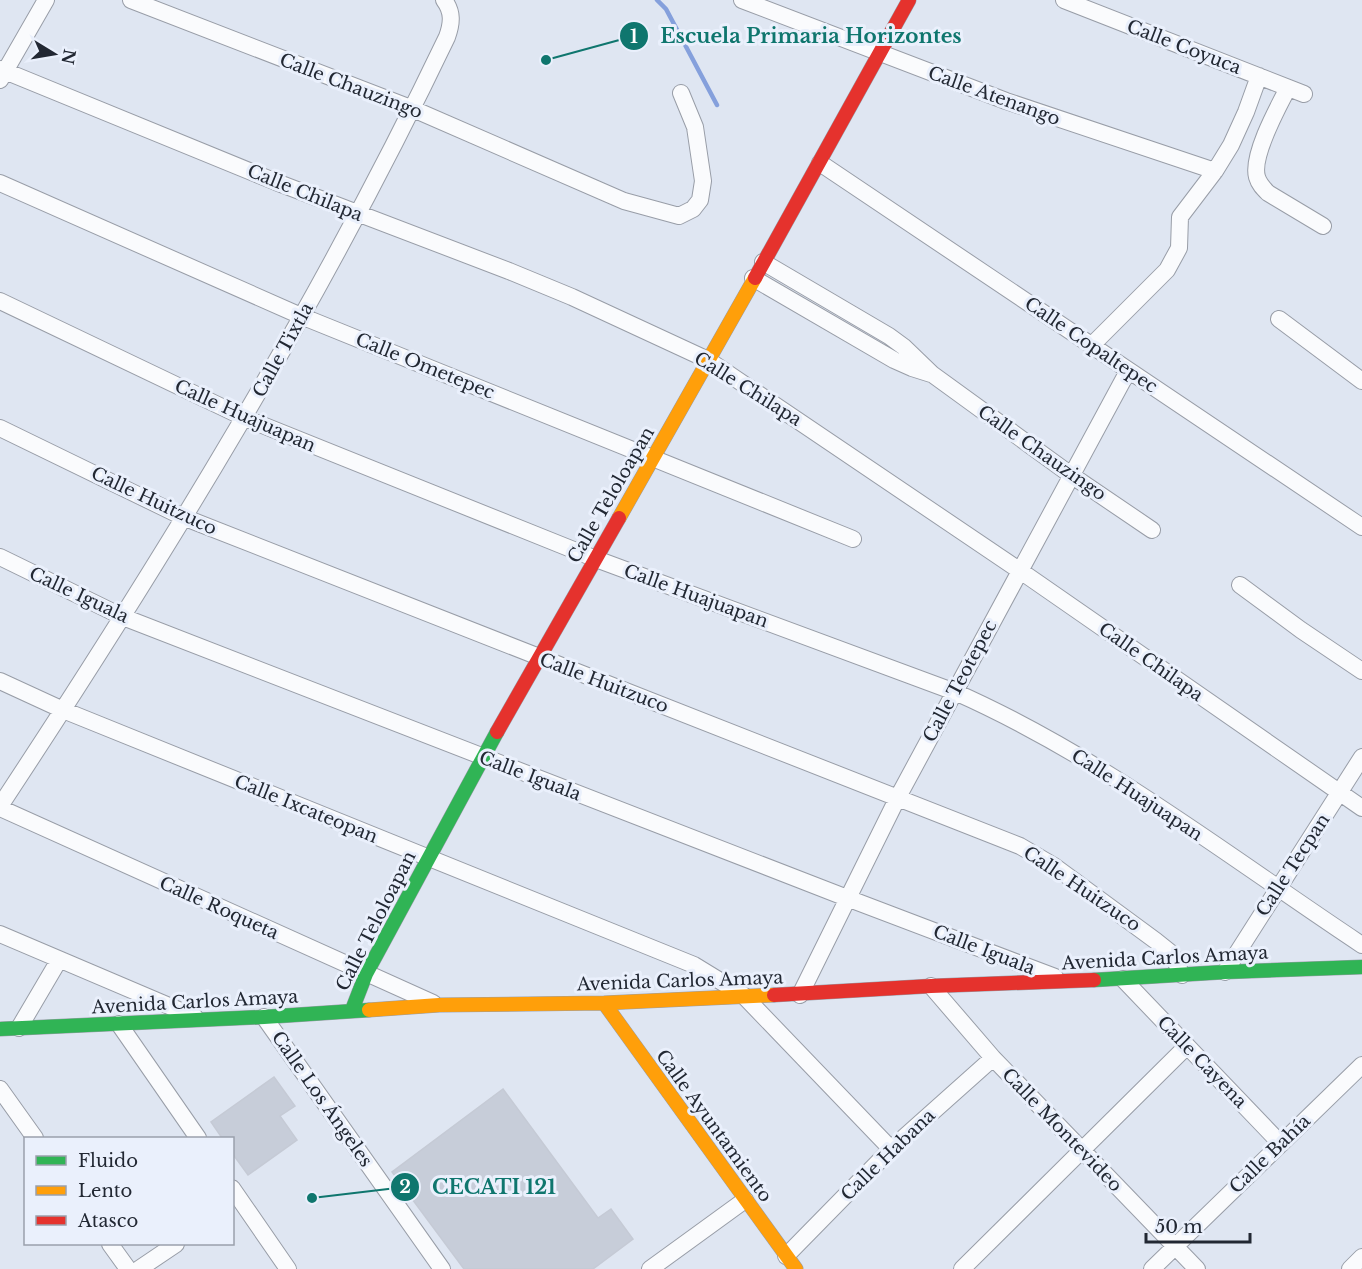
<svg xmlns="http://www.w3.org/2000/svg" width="1362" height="1269" viewBox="0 0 1362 1269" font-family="'Libre Baskerville',serif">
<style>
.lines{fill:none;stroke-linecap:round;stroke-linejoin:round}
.stream{stroke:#85a0dc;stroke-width:4.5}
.building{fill:#c7cdd9;stroke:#c5cad5;stroke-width:1.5}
.street-casing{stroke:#989da7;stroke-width:18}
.fast-casing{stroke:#989da7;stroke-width:15}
.slow-casing{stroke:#989da7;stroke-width:15}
.jam-casing{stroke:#989da7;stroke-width:15}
.street{stroke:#fafbfd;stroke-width:16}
.fast{stroke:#30b455;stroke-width:14}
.slow{stroke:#ff9f0a;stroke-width:14}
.jam{stroke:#e5322d;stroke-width:14}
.labels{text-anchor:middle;stroke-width:6;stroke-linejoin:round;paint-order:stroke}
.street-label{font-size:18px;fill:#222833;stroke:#eaf0fc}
.leader{fill:none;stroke:#0f766e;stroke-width:2}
.callout-dot{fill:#0f766e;stroke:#eaf0fc;stroke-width:2}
.mark-label{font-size:18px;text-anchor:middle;font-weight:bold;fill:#fff}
.callout-label{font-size:20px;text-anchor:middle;font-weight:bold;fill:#0f766e;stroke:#eaf0fc;stroke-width:6;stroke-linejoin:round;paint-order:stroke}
</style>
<rect width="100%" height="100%" fill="#dfe6f2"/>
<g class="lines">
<path class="stream" d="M657 0 666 9 717 105"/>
</g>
<path class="building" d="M274 1077 295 1106 280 1116 297 1140 248 1175 232 1153V1138H222L211 1122Z
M503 1089 598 1218 611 1209 633 1239 593 1269H464L392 1172Z"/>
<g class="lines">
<g class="street-casing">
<path id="street" d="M131 0 413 109 624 201 679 216 693 209 700 200 703 181 695 127 681 93
M742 0 1006 101 1215 171
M1064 0 1304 94
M0 69 276 182 509 271 572 297 708 360 1019 570 1362 808
M0 80 46 0
M1288 88C1278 107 1251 156 1257 177 1259 184 1263 188 1268 193L1323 226
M820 163 1362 527
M0 183 301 316 853 539
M763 262 889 336 904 347 932 374 1071 475 1152 530
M753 278 894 360 912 368 931 374
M0 301 245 418 596 559 955 692C1102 757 1229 857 1362 945
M1279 319 1362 381
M1092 345 1167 270 1179 248 1180 217 1215 171 1231 145 1246 112 1259 76
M0 428 183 517 1020 846 1054 866 1156 941 1171 953 1182 975
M0 557 123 617 847 898 1055 977
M1240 585 1301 630 1362 671
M0 681 63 710 694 965 743 995 891 1149
M0 806C163 559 319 305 447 37 452 23 453 12 444 0
M0 808 433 1003
M0 934 195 1017
M1225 972 1362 757
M1123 979 1281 1144
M931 986 993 1058 1197 1269
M800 995 898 797 1128 371
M264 1017 442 1269
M119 1024 198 1138
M19 1028 59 960
M0 1089 35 1138
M232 1188 288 1269
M110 1244 128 1269
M786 1256 891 1149 993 1058
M139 1269 176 1244
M650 1269 745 1200
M962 1269 1187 1046
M1152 1269 1362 1065
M1350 1269 1362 1257"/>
</g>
<g class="fast-casing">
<path id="fast" d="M1094 980 1225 972 1362 967
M352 1010 366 974 497 732
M0 1029 264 1017 369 1010"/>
</g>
<g class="slow-casing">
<path id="slow" d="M619 518 755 278
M604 1003 796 1269
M369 1010 439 1005 604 1003 774 995"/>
</g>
<g class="jam-casing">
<path id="jam" d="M755 278 909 0
M497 732 619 518
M774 995 931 986 1094 980"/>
</g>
<use href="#street" class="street"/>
<use href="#fast" class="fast"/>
<use href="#slow" class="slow"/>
<use href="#jam" class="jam"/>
</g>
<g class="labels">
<g class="street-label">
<text transform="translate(1184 47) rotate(21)" y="6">Calle Coyuca</text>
<text transform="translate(351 86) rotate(21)" y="6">Calle Chauzingo</text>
<text transform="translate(994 96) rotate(20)" y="6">Calle Atenango</text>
<text transform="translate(305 193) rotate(22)" y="6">Calle Chilapa</text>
<text transform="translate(1091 345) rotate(34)" y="6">Calle Copaltepec</text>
<text transform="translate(283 350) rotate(-61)" y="6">Calle Tixtla</text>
<text transform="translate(425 366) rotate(22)" y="6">Calle Ometepec</text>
<text transform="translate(748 389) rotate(32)" y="6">Calle Chilapa</text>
<text transform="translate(245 416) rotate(24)" y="6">Calle Huajuapan</text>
<text transform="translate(1042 453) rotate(35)" y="6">Calle Chauzingo</text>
<text transform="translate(611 495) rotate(-60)" y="6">Calle Teloloapan</text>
<text transform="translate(154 501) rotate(25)" y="6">Calle Huitzuco</text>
<text transform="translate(79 595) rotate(25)" y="6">Calle Iguala</text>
<text transform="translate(696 596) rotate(20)" y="6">Calle Huajuapan</text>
<text transform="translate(1151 662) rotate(35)" y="6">Calle Chilapa</text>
<text transform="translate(960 681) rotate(-62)" y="6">Calle Teotepec</text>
<text transform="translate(604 683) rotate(21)" y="6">Calle Huitzuco</text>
<text transform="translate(530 776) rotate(21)" y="6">Calle Iguala</text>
<text transform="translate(1137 795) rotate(33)" y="6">Calle Huajuapan</text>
<text transform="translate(306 809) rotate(22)" y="6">Calle Ixcateopan</text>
<text transform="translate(1293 865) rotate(-57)" y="6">Calle Tecpan</text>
<text transform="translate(1082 889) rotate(34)" y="6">Calle Huitzuco</text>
<text transform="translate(219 908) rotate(24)" y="6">Calle Roqueta</text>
<text transform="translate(376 921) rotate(-63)" y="6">Calle Teloloapan</text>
<text transform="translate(984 950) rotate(21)" y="6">Calle Iguala</text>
<text transform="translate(1165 958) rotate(-3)" y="6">Avenida Carlos Amaya</text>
<text transform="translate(680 981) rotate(-2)" y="6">Avenida Carlos Amaya</text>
<text transform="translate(195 1002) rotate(-3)" y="6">Avenida Carlos Amaya</text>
<text transform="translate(1202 1062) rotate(46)" y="6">Calle Cayena</text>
<text transform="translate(322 1099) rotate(55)" y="6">Calle Los Ángeles</text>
<text transform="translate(714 1126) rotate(54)" y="6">Calle Ayuntamiento</text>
<text transform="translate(1062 1130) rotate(46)" y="6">Calle Montevideo</text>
<text transform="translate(1270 1154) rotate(-44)" y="6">Calle Bahía</text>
<text transform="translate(888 1155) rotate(-44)" y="6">Calle Habana</text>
</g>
</g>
<path class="leader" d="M546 60L634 36M312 1198L405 1187"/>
<g class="callout-dot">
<circle cx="546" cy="60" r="6"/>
<circle cx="312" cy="1198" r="6"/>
<circle cx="634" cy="36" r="15"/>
<circle cx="405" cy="1187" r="15"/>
</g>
<g class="mark-label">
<text x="634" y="43">1</text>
<text x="405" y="1193">2</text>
</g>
<g class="callout-label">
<text x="811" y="43">Escuela Primaria Horizontes</text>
<text x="494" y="1194">CECATI 121</text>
</g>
<rect x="24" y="1137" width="210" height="108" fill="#eaf0fc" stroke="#9aa0ac" stroke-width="1.5"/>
<rect x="36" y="1156" width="30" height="9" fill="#30b455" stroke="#9aa0ac" stroke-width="1.5"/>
<text x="78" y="1167" font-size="18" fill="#222833">Fluido</text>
<rect x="36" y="1186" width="30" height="9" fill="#ff9f0a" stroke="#9aa0ac" stroke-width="1.5"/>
<text x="78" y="1197" font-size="18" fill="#222833">Lento</text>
<rect x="36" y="1216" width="30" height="9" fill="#e5322d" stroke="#9aa0ac" stroke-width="1.5"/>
<text x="78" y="1227" font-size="18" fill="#222833">Atasco</text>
<g transform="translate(54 54) rotate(101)" stroke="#eaf0fc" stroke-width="4.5" paint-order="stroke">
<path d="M0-4.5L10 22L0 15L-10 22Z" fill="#222833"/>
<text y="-9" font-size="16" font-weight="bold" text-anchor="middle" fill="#222833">N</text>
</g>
<path d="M1146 1233v9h104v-9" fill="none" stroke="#222833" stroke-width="3"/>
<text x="1155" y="1233" font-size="18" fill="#222833" stroke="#eaf0fc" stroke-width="4.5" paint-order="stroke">50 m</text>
</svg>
